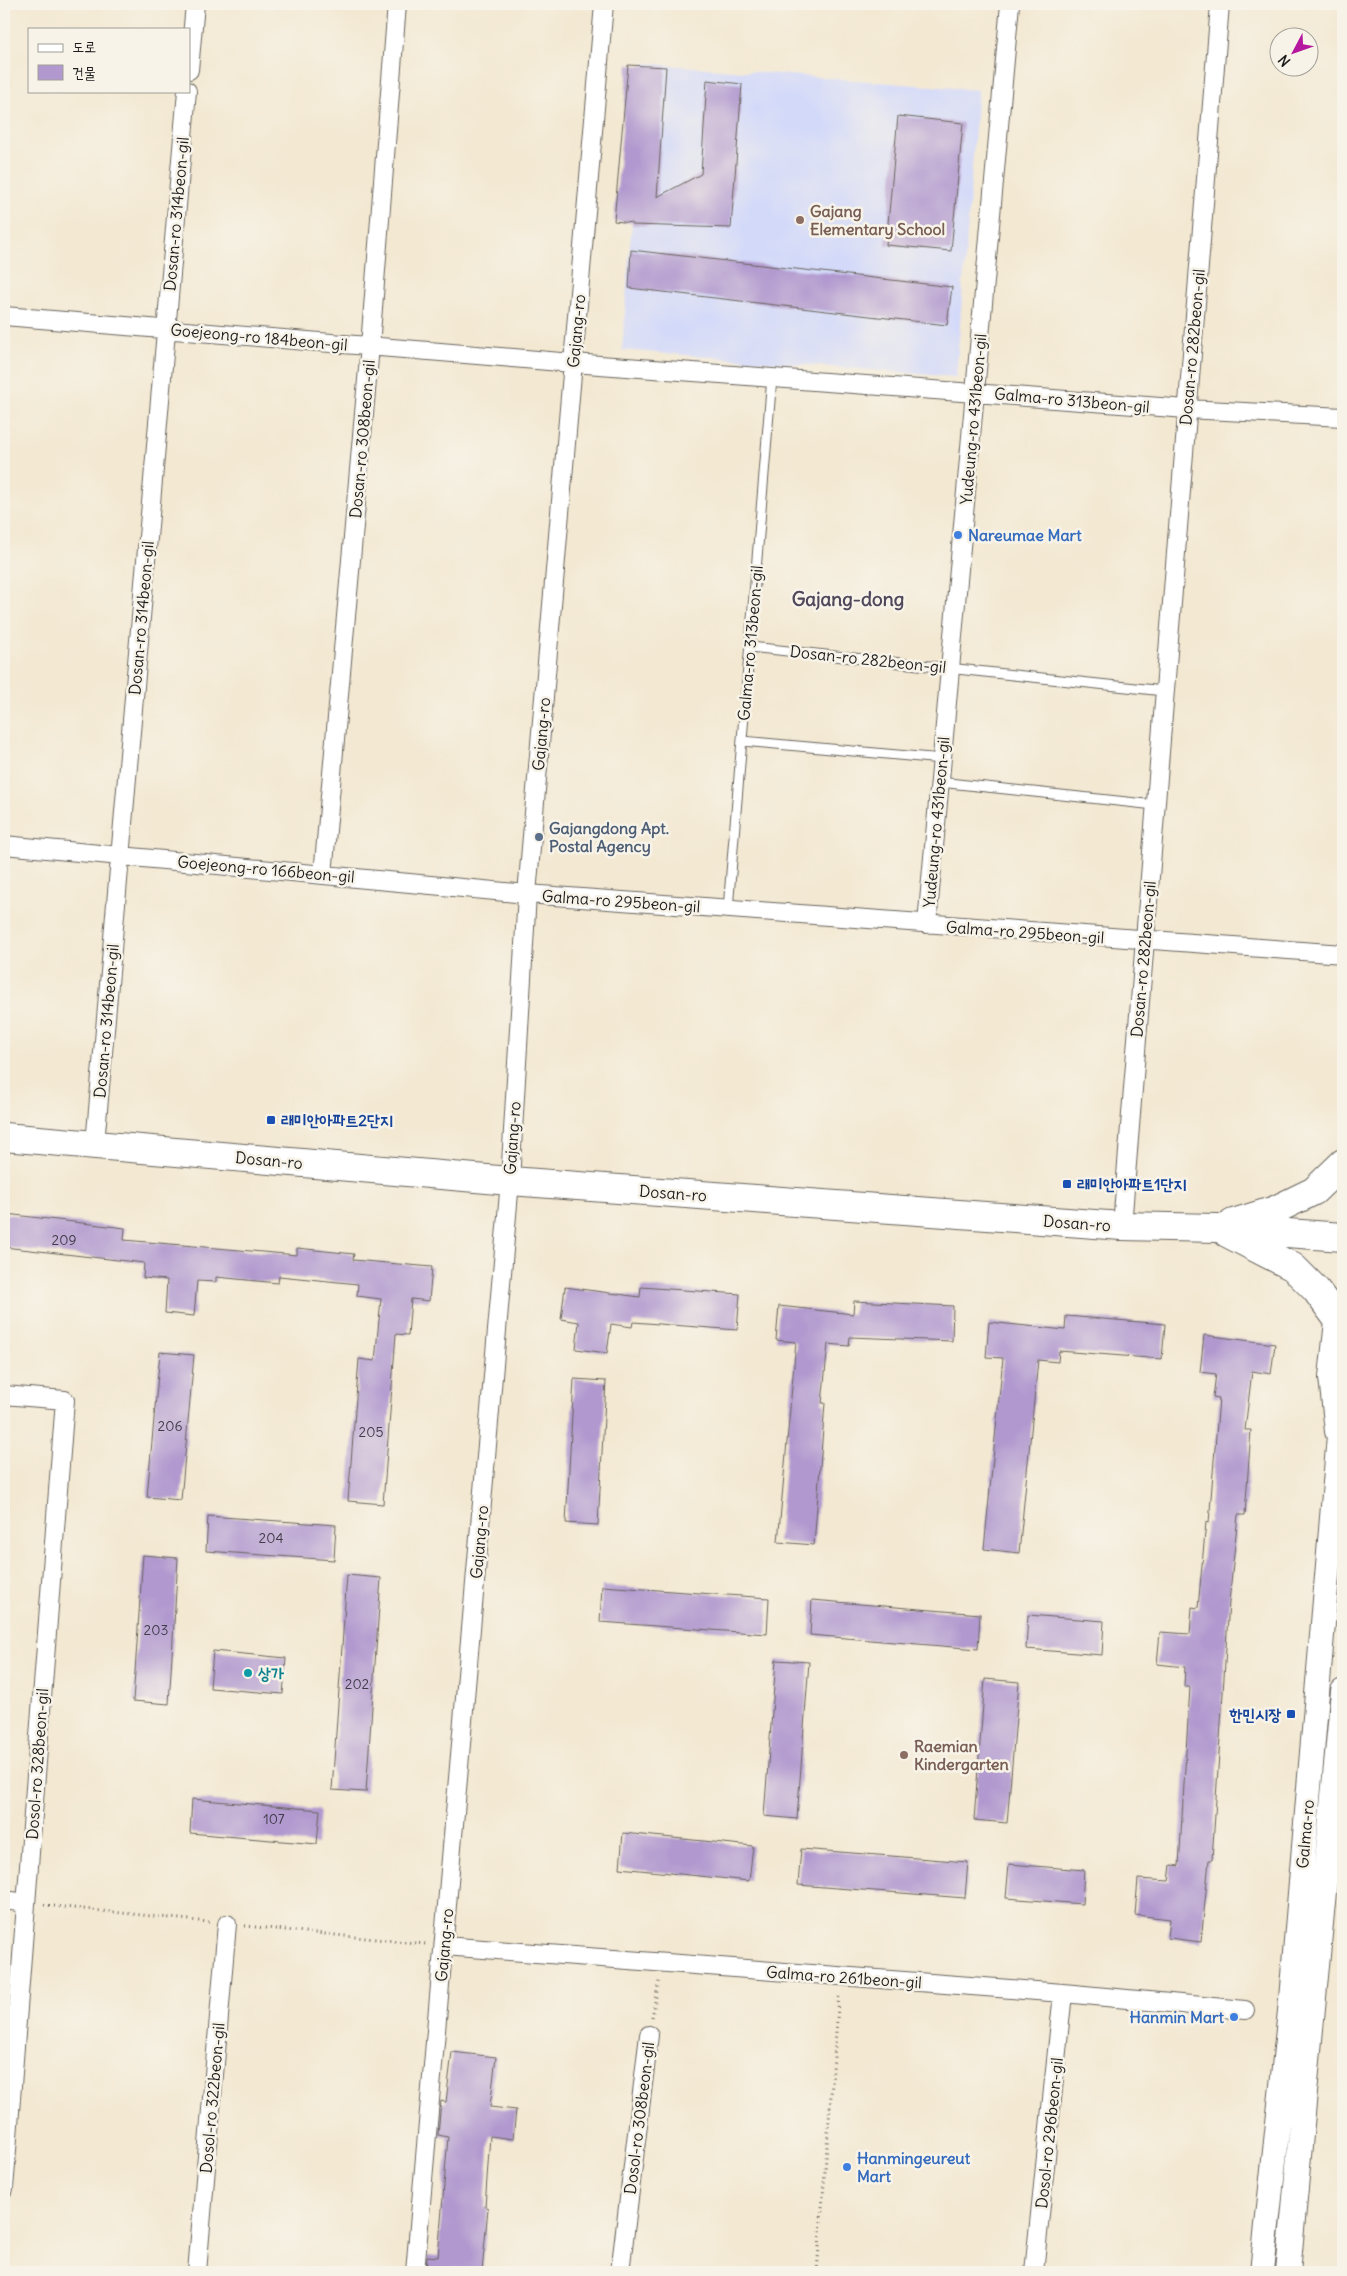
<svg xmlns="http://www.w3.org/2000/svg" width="1347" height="2276" viewBox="0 0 1347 2276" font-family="Delius,'Poor Story',sans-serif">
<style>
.built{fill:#d3d9f9}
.building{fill:#b199cf}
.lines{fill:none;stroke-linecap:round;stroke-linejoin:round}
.lane-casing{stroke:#67635c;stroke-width:11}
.street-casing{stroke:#67635c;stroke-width:20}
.secondary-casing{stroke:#67635c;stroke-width:26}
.primary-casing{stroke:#67635c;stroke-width:30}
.path{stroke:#67635c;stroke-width:3;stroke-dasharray:1 4;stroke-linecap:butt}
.lane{stroke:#fff;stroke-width:9}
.street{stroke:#fff;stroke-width:18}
.secondary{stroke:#fff;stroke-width:24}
.primary{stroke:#fff;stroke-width:28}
.education-dot{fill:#8d6e63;stroke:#f7f3e8;stroke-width:2}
.shop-dot{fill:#3f7fe0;stroke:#f7f3e8;stroke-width:2}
.service-dot{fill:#5c6f8a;stroke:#f7f3e8;stroke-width:2}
.transit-dot{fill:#1a4fb4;stroke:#f7f3e8;stroke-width:2}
.culture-dot{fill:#0f9aa8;stroke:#f7f3e8;stroke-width:2}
.labels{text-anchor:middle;stroke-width:5;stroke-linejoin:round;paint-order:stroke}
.number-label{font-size:14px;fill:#413b49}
.education-label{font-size:16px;font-weight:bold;fill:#785e54;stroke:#f7f3e8;text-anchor:start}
.street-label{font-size:16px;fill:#1c1c1c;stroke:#f7f3e8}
.shop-label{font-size:16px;font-weight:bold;fill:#366cbe;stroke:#f7f3e8;text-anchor:start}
.service-label{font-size:16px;font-weight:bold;fill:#4e5e75;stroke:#f7f3e8;text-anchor:start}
.transit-label{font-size:16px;font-weight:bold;fill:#164399;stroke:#f7f3e8;text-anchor:start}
.culture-label{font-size:16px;font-weight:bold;fill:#0d838f;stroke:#f7f3e8;text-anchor:start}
.quarter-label{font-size:19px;font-weight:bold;fill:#50485b;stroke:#f7f3e8}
</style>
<rect width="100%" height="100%" fill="#f7f3e8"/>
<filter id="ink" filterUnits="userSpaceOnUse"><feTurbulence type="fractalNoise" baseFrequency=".02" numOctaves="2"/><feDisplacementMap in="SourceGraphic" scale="10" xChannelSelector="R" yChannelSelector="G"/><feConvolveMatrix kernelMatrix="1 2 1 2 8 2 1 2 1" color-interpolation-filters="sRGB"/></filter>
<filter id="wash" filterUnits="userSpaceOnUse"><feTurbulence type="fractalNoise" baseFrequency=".0096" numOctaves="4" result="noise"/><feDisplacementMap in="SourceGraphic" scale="20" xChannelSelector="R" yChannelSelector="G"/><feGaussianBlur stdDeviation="1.12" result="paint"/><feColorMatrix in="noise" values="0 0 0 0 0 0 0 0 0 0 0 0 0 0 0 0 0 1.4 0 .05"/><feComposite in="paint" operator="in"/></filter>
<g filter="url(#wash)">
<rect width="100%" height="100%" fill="#f3e8d2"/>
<path class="built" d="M644 63 978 90 956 377 622 350Z"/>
<g id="blocks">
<path class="building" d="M628 65 666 67 657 197 701 174 707 80 742 84 731 228 632 225V223L614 221Z
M898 116 963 123 951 251 886 245Z
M631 250 952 287 947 325 629 288Z
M6 1214 125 1228 124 1240 297 1255V1248L354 1254 353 1260 432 1267 429 1301 411 1299 408 1335 396 1334 383 1504 348 1501 359 1359 375 1361 381 1299 357 1296 358 1284 279 1276 278 1283 216 1277V1282L197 1281 194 1316 165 1313 167 1280 143 1278 144 1263 4 1247Z
M565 1287 640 1297 641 1287 740 1294 737 1330 633 1322 632 1327 611 1324 607 1353 576 1349 579 1322 561 1319Z
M854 1301 953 1306 952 1341 850 1337 849 1346 828 1344 822 1403H825L814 1545 778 1542 796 1342 776 1340 779 1306 853 1314Z
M1066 1316 1165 1324 1162 1359 1059 1351 1058 1362 1038 1360 1019 1553 984 1549 1003 1358 986 1357 989 1322 1065 1330Z
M1204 1335 1275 1344 1271 1374 1252 1371 1245 1430H1251L1245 1515H1238L1229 1602 1212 1860H1209L1201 1942 1168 1938 1170 1919 1135 1915 1138 1879 1169 1881 1171 1865 1179 1866 1190 1687H1184L1185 1667 1157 1664 1160 1632 1190 1634 1192 1607 1198 1608 1206 1522 1209 1523 1219 1398 1213 1397 1216 1374 1200 1372Z
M160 1352 194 1355 181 1500 147 1497Z
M574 1379 606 1381 598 1525 566 1523Z
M208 1516 336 1525 334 1560 206 1551Z
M143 1555 178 1558 169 1704 133 1701Z
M347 1575 381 1578 366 1792 332 1790Z
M602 1586 769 1598 767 1634 600 1622Z
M812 1600 980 1614 978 1649 810 1635Z
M1028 1615 1104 1621 1102 1655 1026 1649Z
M213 1651 286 1658 283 1694 210 1688Z
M776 1660 809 1662 797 1819 764 1816Z
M985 1679 1019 1682 1007 1823 974 1820Z
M192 1799 320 1810 317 1844 190 1833Z
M623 1833 753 1846 749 1881 620 1868Z
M801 1849 968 1862 965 1898 798 1885Z
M1009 1864 1084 1870 1082 1904 1006 1898Z
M452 2052 496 2057 490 2107 516 2110 513 2139 490 2136 485 2207 488 2208 482 2272H426L427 2256 438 2257 448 2137 438 2135 441 2101 446 2102Z"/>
</g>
</g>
<g filter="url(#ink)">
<use href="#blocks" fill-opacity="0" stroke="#67635c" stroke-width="1"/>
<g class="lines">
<g class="lane-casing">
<path id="lane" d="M750 647 1164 691
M742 741 942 759
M939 782 1155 805
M728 909 772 377"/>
</g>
<g class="street-casing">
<path id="street" d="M189 70 195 4
M4 316 573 363 1187 409 1343 417
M4 845 527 894 1343 954
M323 875 370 346 397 4
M927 924 1010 4
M95 1144 187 91
M1122 1226 1220 4
M4 1395 65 1400 4 2189
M4 1900 26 1903
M444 1946 1063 1993 1245 2010
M197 2272 227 1924
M415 2272 510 1181 527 894 604 4
M620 2272 649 2035
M1034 2272 1063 1993"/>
</g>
<g class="secondary-casing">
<path id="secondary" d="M1262 2272 1290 2011 1341 1412
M1288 2272 1343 1691"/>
</g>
<g class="primary-casing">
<path id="primary" d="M4 1137 510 1181 1122 1226 1217 1228 1343 1237
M1233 1223 1275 1210 1314 1191 1343 1163
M1227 1233 1293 1267 1316 1290 1339 1321 1333 1377 1339 1431"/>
</g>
<path class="path" d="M44 1905 209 1922
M245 1926 426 1944
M652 2017 659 1981
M817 2272 839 1994"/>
<use href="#lane" class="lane"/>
<use href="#street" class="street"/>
<use href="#secondary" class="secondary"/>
<use href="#primary" class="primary"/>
</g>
</g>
<g class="education-dot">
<circle cx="800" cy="220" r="5"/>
<circle cx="904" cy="1755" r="5"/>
</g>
<g class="shop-dot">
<circle cx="958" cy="535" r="5"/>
<circle cx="1234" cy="2017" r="5"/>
<circle cx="847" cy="2167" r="5"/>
</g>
<circle class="service-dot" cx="539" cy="837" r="5"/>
<g class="transit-dot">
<rect x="266" y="1115" width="10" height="10" rx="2.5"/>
<rect x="1062" y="1179" width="10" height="10" rx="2.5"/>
<rect x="1286" y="1709" width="10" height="10" rx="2.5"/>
</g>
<circle class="culture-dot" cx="248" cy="1673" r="5"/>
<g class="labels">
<g class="number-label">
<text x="64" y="1245">209</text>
<text x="170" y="1431">206</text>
<text x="371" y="1437">205</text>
<text x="271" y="1543">204</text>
<text x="156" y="1635">203</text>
<text x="357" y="1689">202</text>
<text x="274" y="1824">107</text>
</g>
<g class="education-label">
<text x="810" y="217">Gajang<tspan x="810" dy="18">Elementary School</tspan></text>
<text x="914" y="1752">Raemian<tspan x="914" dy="18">Kindergarten</tspan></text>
</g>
<g class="street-label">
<text transform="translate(176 214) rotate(-85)" y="6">Dosan-ro 314beon-gil</text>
<text transform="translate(576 331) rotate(-85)" y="6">Gajang-ro</text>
<text transform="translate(259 337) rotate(5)" y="6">Goejeong-ro 184beon-gil</text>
<text transform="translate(1192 347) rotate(-85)" y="6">Dosan-ro 282beon-gil</text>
<text transform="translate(1072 400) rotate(5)" y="6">Galma-ro 313beon-gil</text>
<text transform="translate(973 419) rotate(-85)" y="6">Yudeung-ro 431beon-gil</text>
<text transform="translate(362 439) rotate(-85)" y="6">Dosan-ro 308beon-gil</text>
<text transform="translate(141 618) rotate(-85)" y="6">Dosan-ro 314beon-gil</text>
<text transform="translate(750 643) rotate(-85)" y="6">Galma-ro 313beon-gil</text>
<text transform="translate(868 659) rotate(6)" y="6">Dosan-ro 282beon-gil</text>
<text transform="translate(541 734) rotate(-85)" y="6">Gajang-ro</text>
<text transform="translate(936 822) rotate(-85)" y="6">Yudeung-ro 431beon-gil</text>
<text transform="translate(266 869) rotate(5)" y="6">Goejeong-ro 166beon-gil</text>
<text transform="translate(621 901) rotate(4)" y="6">Galma-ro 295beon-gil</text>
<text transform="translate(1025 932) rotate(4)" y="6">Galma-ro 295beon-gil</text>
<text transform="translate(1143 959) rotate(-85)" y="6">Dosan-ro 282beon-gil</text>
<text transform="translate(106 1021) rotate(-85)" y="6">Dosan-ro 314beon-gil</text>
<text transform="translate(512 1138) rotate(-86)" y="6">Gajang-ro</text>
<text transform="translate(269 1160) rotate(5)" y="6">Dosan-ro</text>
<text transform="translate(673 1193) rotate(4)" y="6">Dosan-ro</text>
<text transform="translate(1077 1223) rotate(4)" y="6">Dosan-ro</text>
<text transform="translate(479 1542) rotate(-85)" y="6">Gajang-ro</text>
<text transform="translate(37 1764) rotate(-86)" y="6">Dosol-ro 328beon-gil</text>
<text transform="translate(1305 1834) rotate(-85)" y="6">Galma-ro</text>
<text transform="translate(444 1945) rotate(-85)" y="6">Gajang-ro</text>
<text transform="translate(844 1977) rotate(4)" y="6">Galma-ro 261beon-gil</text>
<text transform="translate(212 2098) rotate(-85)" y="6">Dosol-ro 322beon-gil</text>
<text transform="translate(639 2118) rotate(-83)" y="6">Dosol-ro 308beon-gil</text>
<text transform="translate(1049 2133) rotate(-84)" y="6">Dosol-ro 296beon-gil</text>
</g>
<g class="shop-label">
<text x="968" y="541">Nareumae Mart</text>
<text x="1224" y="2023" text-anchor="end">Hanmin Mart</text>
<text x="857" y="2164">Hanmingeureut<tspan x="857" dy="18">Mart</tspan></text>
</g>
<g class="service-label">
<text x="549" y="834">Gajangdong Apt.<tspan x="549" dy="18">Postal Agency</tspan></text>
</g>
<g class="transit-label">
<text x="281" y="1126">래미안아파트2단지</text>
<text x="1077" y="1190">래미안아파트1단지</text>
<text x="1281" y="1720" text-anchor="end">한민시장</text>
</g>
<g class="culture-label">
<text x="258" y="1679">상가</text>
</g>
<g class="quarter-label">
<text x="848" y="606">Gajang-dong</text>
</g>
</g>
<rect width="1347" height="2276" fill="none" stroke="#f7f3e8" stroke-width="20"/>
<rect x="28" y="28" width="162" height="65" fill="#f7f3e8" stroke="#9f9d96"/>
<rect x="38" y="44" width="25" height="8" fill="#ffffff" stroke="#9f9d96"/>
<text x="72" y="52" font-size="15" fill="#1c1c1c">도로</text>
<rect x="38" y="65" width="25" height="15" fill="#b199cf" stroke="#9f9d96"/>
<text x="72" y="78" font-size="15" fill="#1c1c1c">건물</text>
<g transform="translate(1294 52) rotate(229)"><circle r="24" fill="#f7f3e8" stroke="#9f9d96"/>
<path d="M0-4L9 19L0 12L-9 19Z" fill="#b5179e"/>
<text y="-8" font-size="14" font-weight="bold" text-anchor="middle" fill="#1c1c1c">N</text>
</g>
</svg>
